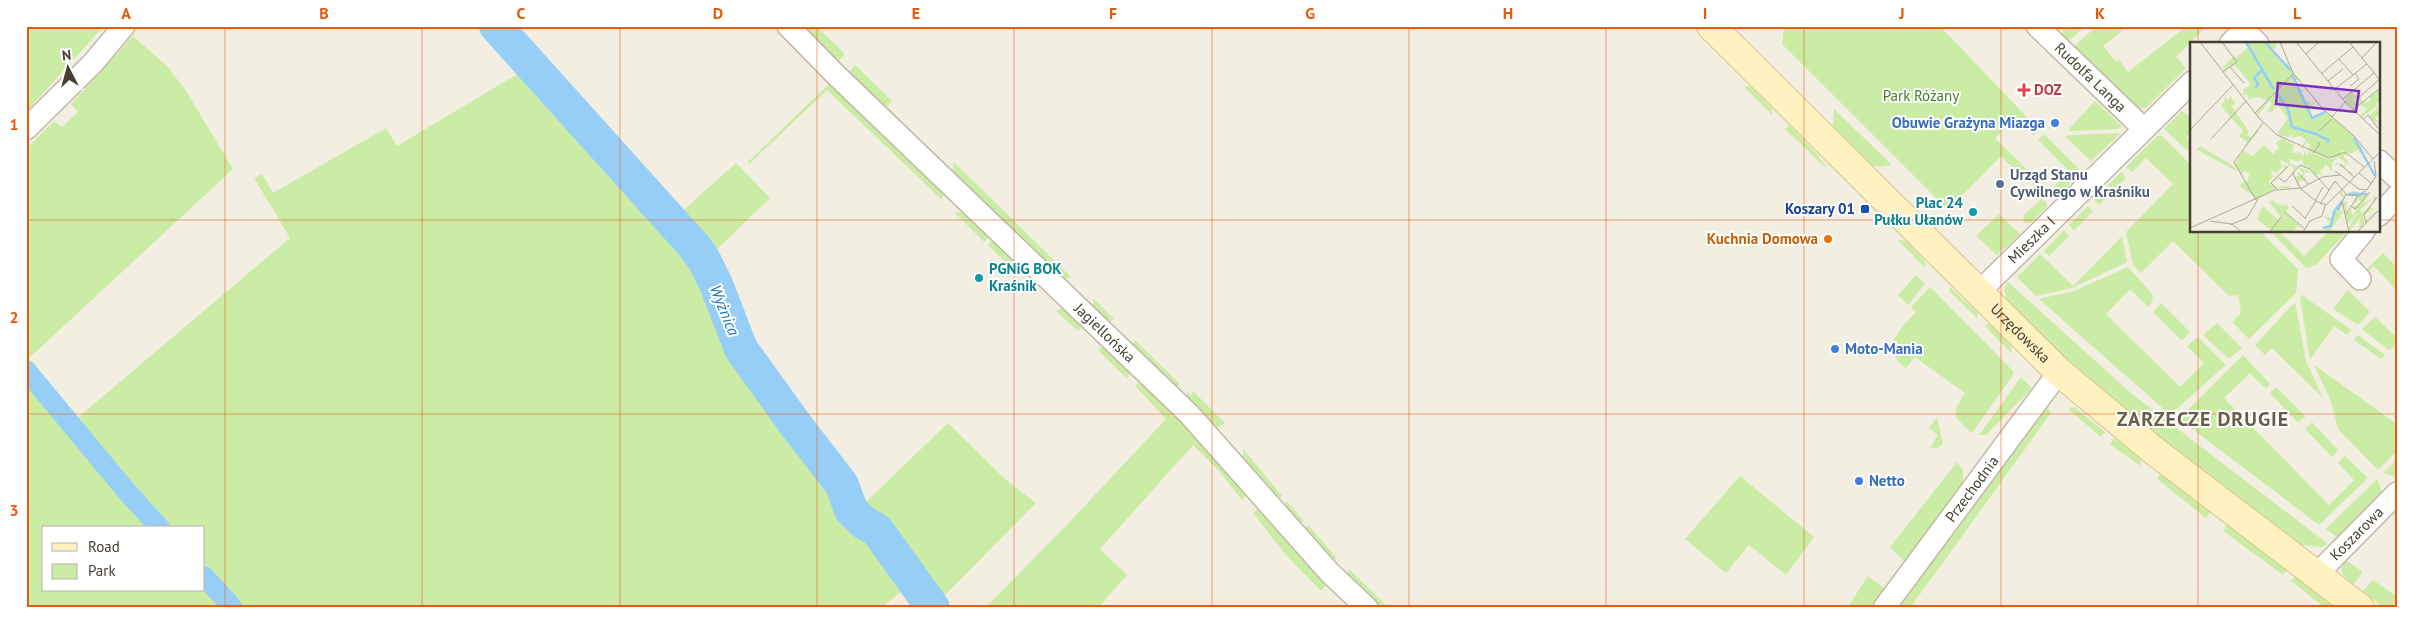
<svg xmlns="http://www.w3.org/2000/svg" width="2423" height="634" viewBox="0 0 2423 634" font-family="'PT Sans',sans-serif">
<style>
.green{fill:#cbeca5}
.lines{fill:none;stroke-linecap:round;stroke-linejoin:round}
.canal{stroke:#96cef8;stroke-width:20}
.river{stroke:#96cef8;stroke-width:34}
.street-casing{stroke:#c2b9a6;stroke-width:24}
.secondary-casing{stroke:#d8c58c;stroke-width:30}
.street{stroke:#fff;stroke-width:21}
.secondary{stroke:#fff1c0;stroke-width:28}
.grid{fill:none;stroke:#e8590c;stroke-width:1;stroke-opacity:0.55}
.health-dot{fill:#e0444e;stroke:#fff;stroke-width:2}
.shop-dot{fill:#3f7fe0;stroke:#fff;stroke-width:2}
.service-dot{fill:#5c6f8a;stroke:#fff;stroke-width:2}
.transit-dot{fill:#1a4fb4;stroke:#fff;stroke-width:2}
.culture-dot{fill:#0f9aa8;stroke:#fff;stroke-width:2}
.food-dot{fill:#e8710a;stroke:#fff;stroke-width:2}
.labels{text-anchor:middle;stroke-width:4;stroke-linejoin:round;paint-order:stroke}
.street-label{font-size:15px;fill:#453e32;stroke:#fff}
.health-label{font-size:15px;font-weight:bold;fill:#be3a42;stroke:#fff;text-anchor:start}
.park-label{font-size:15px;fill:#417c20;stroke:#fff}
.shop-label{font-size:15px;font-weight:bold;fill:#366cbe;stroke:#fff;text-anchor:start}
.service-label{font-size:15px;font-weight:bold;fill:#4e5e75;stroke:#fff;text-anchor:start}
.culture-label{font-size:15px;font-weight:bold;fill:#0d838f;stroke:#fff;text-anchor:end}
.transit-label{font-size:15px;font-weight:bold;fill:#164399;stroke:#fff;text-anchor:end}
.food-label{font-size:15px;font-weight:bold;fill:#c56008;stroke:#fff;text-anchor:end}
.water-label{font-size:16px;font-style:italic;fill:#2177bb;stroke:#fff}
.district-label{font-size:20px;font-weight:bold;letter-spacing:1px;fill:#695c48;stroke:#fff}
.inset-river{fill:none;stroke:#96cef8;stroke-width:2.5}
.inset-road{fill:none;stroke:#ada89c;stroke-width:1}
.view{fill:#7b2cbf;fill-opacity:0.15;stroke:#7b2cbf;stroke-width:2.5}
.inset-edge{fill:none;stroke:#453e32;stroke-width:2.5}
.neatline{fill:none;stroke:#e8590c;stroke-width:2}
.grid-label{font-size:16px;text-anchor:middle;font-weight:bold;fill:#e8590c}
</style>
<rect width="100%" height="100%" fill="#f3eee2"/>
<path class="green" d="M26 26H104L26 112Z
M487 26H511L558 71 678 215 736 163 770 198 709 257 747 353 817 448 867 501 948 423 1006 480 1036 503 942 598 948 608H926L909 585 881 608H239L204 567V528H169L75 420 290 238 254 178 262 174 273 193 386 128 397 146 521 72Z
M807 26H816L845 54 838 62 804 29Z
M1784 26H1940L2039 130 2034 135 2015 118 1995 138 2029 172 2023 178 2001 156 1948 210 1782 44Z
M2064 26H2086L2066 43 2061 38Z
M2097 26H2119L2122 31 2103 46 2116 62 2119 60 2128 72 2187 26H2207L2176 57 2186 68 2146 108 2136 109 2074 46Z
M133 36 168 67 186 91 233 169 26 361V149L54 121 62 127 78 112 71 104Z
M855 65 892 101 886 108 849 72Z
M830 83 940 190 943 195 942 200 827 90 749 164 748 162Z
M1746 86 1751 87 1772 109V115L1745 88Z
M2095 101 2122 126 2120 129 2069 131V129Z
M1834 109 1892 165 1879 167 1870 165 1833 127Z
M2182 111 2192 120V133L2186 138 2192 144V155L2164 129Z
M1789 125 1817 154 1829 171 1785 129Z
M2121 133 2091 161 2065 136 2070 135Z
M2044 134 2081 171 2059 196 2054 191V186L2068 170 2038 140Z
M2157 136H2162L2192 166V231H2260L2298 269 2296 293 2249 339 2232 322 2241 313 2238 295 2229 296 2173 241 2141 273 2133 265 2126 232 2173 184 2146 158 2132 172 2126 167Z
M954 162 1071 277 1064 279 952 172Z
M2121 172 2126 178 2099 205 2094 200Z
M2041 199 2047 203V207L2030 223H2026L2023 220 2024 215Z
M2088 206 2093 211 2074 231 2069 225Z
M959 212H964L989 237 984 242 955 213Z
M1999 214 2020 234 1997 255 1976 236Z
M2064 230 2069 236 2049 256 2044 251Z
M2270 231H2279L2304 256 2329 231H2347L2316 265 2306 268Z
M2122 236 2127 262 2072 288 2036 296 2017 277 2040 254 2073 286Z
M993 240C1001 248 1021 260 1016 273L988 245Z
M1898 240 1906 241 1925 261V268Z
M2383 253 2397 267V291L2374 266 2362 277 2361 275Z
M2128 267 2153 295 2152 302 2148 307 2130 289 2106 314 2180 387 2204 363 2187 346 2198 337 2226 365 2172 413H2168L2039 299 2074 291Z
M1916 275 1925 284 1908 305 1898 295Z
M2008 282 2132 394 2328 544 2321 547 2302 545C2197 468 2100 394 2007 303L2004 289Z
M1930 287 2013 371V375L1972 433C1952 415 1951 415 1965 393L1915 357 1906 368C1879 348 1900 329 1916 312L1911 307Z
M1950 287 1978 313 1977 318 1949 291Z
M2348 290 2370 312 2358 325 2333 309Z
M2302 295 2351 330 2347 335 2334 326 2310 360 2300 298Z
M1094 299 1114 319 1109 322 1093 306Z
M2295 302 2306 361 2323 398 2272 348 2265 355 2255 345Z
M2161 303 2190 332 2182 341 2153 312Z
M1063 307 1083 326 1078 331 1056 311Z
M2375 317 2397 338 2394 347 2389 350 2364 331 2363 328Z
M2217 323 2242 348 2229 359 2203 335Z
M1987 324H1991L2011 346 2012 354 1985 326Z
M2358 335 2385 355 2381 359 2354 340Z
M1135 340 1180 384 1176 387 1132 345Z
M1104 345 1131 372 1127 379 1098 350Z
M2243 355 2270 384 2266 389 2250 373 2224 398 2329 505 2354 480 2338 463 2345 456 2368 478 2319 525 2182 421 2181 417Z
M2314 365 2397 424V451L2378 470 2338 429 2331 401Z
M26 377 149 528H44V590H204V584L226 608H26Z
M2021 377 2032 388 1986 435H1979Z
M1138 383H1141L1202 444 1245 492V497L1242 500 1219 471 1193 445 1100 549 1127 575 1098 608H985L1063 529 1166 419 1135 386Z
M2276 387 2305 416 2298 423 2270 393Z
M1193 391 1225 423 1217 428 1185 397 1188 392 1191 395Z
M2047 407 2051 413 1910 608H1899L2040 411Z
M2074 407 2105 432 2101 437 2068 409Z
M1937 417 1943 444 1938 448H1930L1938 435 1929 428Z
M2312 422 2338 450 2332 457 2305 429Z
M2114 438 2141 458 2140 466 2110 444Z
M1244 450 1282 496 1279 500 1242 457Z
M2397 460V477L2383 473Z
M1957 462 1963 470V482L1905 562 1890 547Z
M2160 474 2210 512 2206 518 2157 479Z
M1740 476 1814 537 1786 575 1749 545 1726 573 1685 539Z
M2377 479 2382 492 2338 538 2326 529Z
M1287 501 1304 521 1300 525 1283 506Z
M1256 510H1260L1327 584 1321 591 1286 555 1253 513Z
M1308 525 1337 558 1333 561 1304 529Z
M2227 525 2287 570 2283 575 2223 531Z
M2346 560 2363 572 2353 585 2342 573 2341 568Z
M1349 569 1389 608H1382L1347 575Z
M1868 576 1885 589 1872 608H1847Z
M2295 576 2336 608H2325L2291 581Z
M2373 580 2397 597V608H2384L2363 591Z"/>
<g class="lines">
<path class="canal" d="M26 370 128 493 160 528
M204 576 233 608"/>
<path class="river" d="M496 26 694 246 704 260 716 284 741 349 795 424 842 485 851 510 863 522 877 530 933 608"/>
<g class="street-casing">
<g id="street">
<path id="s1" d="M788 26 834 73 1189 414 1330 573 1367 608"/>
<path id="s2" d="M2037 26 2144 129"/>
<path d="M2244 30 2258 44"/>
<path d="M2230 44 2247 26"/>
<path d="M26 129 93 63 124 26"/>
<path d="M2379 161 2397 178"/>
<path d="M2379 215 2397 196"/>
<path d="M2360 279 2341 259 2364 231"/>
<path id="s3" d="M1979 292 2192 82"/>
<path id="s4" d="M2316 575 2397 493"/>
<path id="s5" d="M1884 608 2059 372"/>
</g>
</g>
<g class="secondary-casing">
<g id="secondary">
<path id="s6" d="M1711 26 2059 372 2153 450 2360 608"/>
</g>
</g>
<use href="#street" class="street"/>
<use href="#secondary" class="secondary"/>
</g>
<path class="grid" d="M225 26V608M422 26V608M620 26V608M817 26V608M1014 26V608M1212 26V608M1409 26V608M1606 26V608M1804 26V608M2001 26V608M2198 26V44M26 220H2192M2379 220H2397M2198 231V608M26 414H2397"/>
<path class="health-dot" d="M2021.5 82.5h5v5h5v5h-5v5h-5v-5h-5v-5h5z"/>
<g class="shop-dot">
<circle cx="2055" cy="123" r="5"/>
<circle cx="1835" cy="349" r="5"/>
<circle cx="1859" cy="481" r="5"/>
</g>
<circle class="service-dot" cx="2000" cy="184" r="5"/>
<rect class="transit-dot" x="1860" y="204" width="10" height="10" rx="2.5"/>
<g class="culture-dot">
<circle cx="1973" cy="212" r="5"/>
<circle cx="979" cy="278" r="5"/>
</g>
<circle class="food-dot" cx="1828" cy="239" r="5"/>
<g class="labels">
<g class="street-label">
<text dy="5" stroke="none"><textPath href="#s2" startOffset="74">Rudolfa Langa</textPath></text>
<text dy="5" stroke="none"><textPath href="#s3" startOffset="74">Mieszka I</textPath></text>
<text dy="5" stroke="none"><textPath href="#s1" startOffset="441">Jagiellońska</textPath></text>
<text dy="5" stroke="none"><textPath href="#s6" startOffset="436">Urzędowska</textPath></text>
<text dy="5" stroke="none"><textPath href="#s5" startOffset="148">Przechodnia</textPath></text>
<text dy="5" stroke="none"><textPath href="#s4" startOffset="58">Koszarowa</textPath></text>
</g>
<g class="health-label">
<text x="2034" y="95">DOZ</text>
</g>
<g class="park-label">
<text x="1921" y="101">Park Różany</text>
</g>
<g class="shop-label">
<text x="2045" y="128" text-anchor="end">Obuwie Grażyna Miazga</text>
<text x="1845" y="354">Moto-Mania</text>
<text x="1869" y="486">Netto</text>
</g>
<g class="service-label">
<text x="2010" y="180">Urząd Stanu<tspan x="2010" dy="17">Cywilnego w Kraśniku</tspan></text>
</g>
<g class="culture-label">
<text x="1963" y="208">Plac 24<tspan x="1963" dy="17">Pułku Ułanów</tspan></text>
<text x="989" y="274" text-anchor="start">PGNiG BOK<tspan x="989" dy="17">Kraśnik</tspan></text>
</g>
<g class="transit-label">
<text x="1855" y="214">Koszary 01</text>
</g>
<g class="food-label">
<text x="1818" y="244">Kuchnia Domowa</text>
</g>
<g class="water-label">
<text transform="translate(725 310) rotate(68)" y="6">Wyżnica</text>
</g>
<g class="district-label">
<text x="2203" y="426">ZARZECZE DRUGIE</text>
</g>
</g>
<g transform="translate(2190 42)">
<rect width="190" height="190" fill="#f3eee2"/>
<path d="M56 0H84L80 5 85 1 87 4 82 8 96 24V19L109 38H104L105 43 110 50 116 46 114 43 118 47 119 51 115 47 111 52 115 60 118 58 121 61 118 65 125 59V56L131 64 126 60 123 62 120 67 122 76 135 69 131 64 139 73H145L141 75 165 95 173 108 178 121 172 110 168 111 170 107 160 112 152 108 151 111 154 110 158 112 153 114 158 120 154 125 158 127 162 132 161 136 158 127 151 125 148 122 144 124 147 121 153 124 156 121 148 115 142 121V130L136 122 130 130 134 134 128 131 126 136 117 123 115 126 122 131 115 130 113 134 117 138 110 139 108 146 102 124 90 117 91 123 98 125 91 133 95 126 92 124 87 131 82 128 81 132 95 140 89 136 85 139H83L87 137 83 134 79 141 85 145 99 144 100 146H86L66 158 60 148 62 153 49 144 54 140 56 143 51 133 56 142 60 132 54 129 51 133 45 122 53 108 62 114 74 103 83 112 89 106 86 101 92 97 89 95 104 103 102 111 110 110 113 115 115 109 111 107 116 109V114L119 110 138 117H143L146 116H139L116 108 121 104 117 100 113 106 115 108 108 104 111 105 116 98 110 94 102 96 103 91 100 95 90 94 93 95 104 101V102L88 93 93 87 87 93V92L98 76 87 63 81 71 77 69 82 61 79 59 68 73 66 71 77 58 68 55 59 57 56 52 53 54V48L61 42 44 22 34 29 33 25 44 14 43 12 46 16 59 5ZM111 116 116 129 108 124 113 132 105 135 103 130 108 124 99 121 101 117 109 120ZM190 47V57L184 52 190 58 186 62 190 73 185 76 190 83 183 77 188 85 179 74 187 67 181 60 185 66 173 74 174 77 170 73 178 66 171 64 173 60 163 67 154 58 162 50 167 55 163 58 168 62 166 58 170 60 167 56 170 53 173 60 177 57 174 61 180 59V54ZM34 53 38 59 40 54 46 62 41 63 59 90 57 93 61 95 72 81 56 60 72 80 64 93 68 88V90L53 106 57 100 49 94 53 89 31 64 35 57ZM10 104 45 125 48 130 7 108ZM152 148 153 154 156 153 149 167 144 170 155 168 152 162 157 159 156 171 161 167 162 173 166 169 162 164H168L172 160 167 156 168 159 164 162 165 155 171 153 156 152 164 149 170 151 171 152V154L180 150 173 161 183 156 170 168 172 171 183 161 184 153 190 159 187 156 184 160 179 166H184L172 174 175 179 185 170 188 168 169 187 170 176 159 190 158 186 169 169 158 182 156 175 145 190 156 174 154 169 139 190H134L140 180 133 174 142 176 145 165V168L154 157 149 151ZM82 158 92 164 96 162 99 166 95 170 114 188 107 184 103 190H83L67 177 73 164 88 178 91 175 79 160Z" fill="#cbeca5" fill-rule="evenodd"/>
<path class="inset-river" d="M56 0 84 48M75 0 101 29M102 32 122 76 135 70M65 46 68 42 64 36 71 29M86 50 98 67 102 85 126 92 138 98V101M164 96 185 134M158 152H177M133 186 141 184 144 170 152 159"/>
<path class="inset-road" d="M10 0 69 76 87 93 139 116 155 110 174 125M32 0 47 20 33 30M90 0 103 31 133 67 164 94 183 117M106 0 155 60 190 93M159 0 190 38M116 12 129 0M172 16 187 0M149 17 163 33M40 25 54 41M132 31 163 5M138 39 153 27M160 44 169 37 165 31M145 47 177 22M153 57 184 31M166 58 190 37M163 68 190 46M65 71 104 31M142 75 155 60M174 77 178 73 188 86M0 88 43 43M129 89 142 77M21 97 56 59M123 111 130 102 127 100M150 122 164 135M145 129 169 147 177 148M102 130 111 147 126 159 136 163M108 131 119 143M169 131 182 142M89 136 95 140 110 123 120 127 139 148M145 139 157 153 169 154 175 149M87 147 81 141 99 123M177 148 186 134 184 119M66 158 44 120 73 81M125 159 133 145M152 159 159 190M130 162 145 139M102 164 116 177M161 164 165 167 180 150M148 169 156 152M95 170 115 187M156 172 168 154M115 176 126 159M20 179 42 182 51 190M176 180 174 173 187 155M40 183 57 176 68 157M0 186 85 148 112 146 132 135 150 133M80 190 91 175M113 190 120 179 132 174 135 164 190 110M167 190 190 167"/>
<path class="view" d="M88 41 169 49 166 70 86 62Z"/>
<rect width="190" height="190" class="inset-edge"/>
</g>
<rect width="2423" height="634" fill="none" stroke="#ffffff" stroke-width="55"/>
<rect x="42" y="526" width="162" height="65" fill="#ffffff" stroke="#b5b2ad"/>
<rect x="52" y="543" width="25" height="8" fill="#fff1c0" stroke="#b5b2ad"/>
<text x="88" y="552" font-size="15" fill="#453e32">Road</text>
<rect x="52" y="564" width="25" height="15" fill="#cbeca5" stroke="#b5b2ad"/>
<text x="88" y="576" font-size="15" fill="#453e32">Park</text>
<g transform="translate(68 68) rotate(354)" stroke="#ffffff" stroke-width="4" paint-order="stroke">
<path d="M0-4L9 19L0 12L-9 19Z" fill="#453e32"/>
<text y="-8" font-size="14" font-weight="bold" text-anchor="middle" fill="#453e32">N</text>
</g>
<rect x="28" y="28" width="2368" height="578" class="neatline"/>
<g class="grid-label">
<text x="126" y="19">A</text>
<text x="324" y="19">B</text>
<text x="521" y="19">C</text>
<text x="718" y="19">D</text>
<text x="916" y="19">E</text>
<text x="1113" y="19">F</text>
<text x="1310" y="19">G</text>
<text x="1508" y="19">H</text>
<text x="1705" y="19">I</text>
<text x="1902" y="19">J</text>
<text x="2100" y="19">K</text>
<text x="2297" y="19">L</text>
<text x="14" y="130">1</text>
<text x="14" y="323">2</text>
<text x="14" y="516">3</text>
</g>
</svg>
